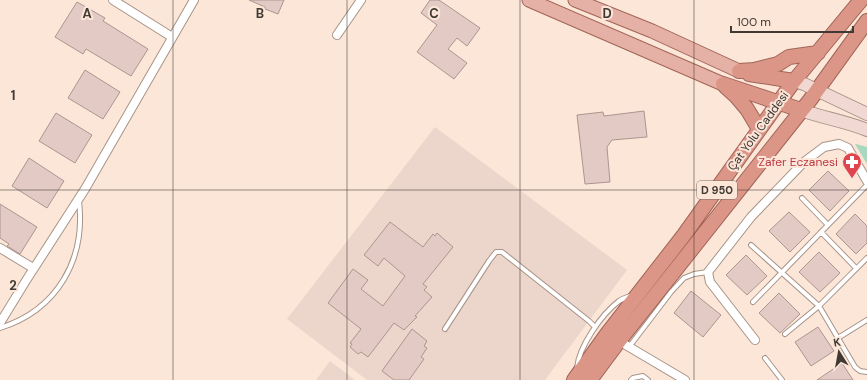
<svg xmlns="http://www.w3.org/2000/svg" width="867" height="380" viewBox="0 0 867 380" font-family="'DM Sans',sans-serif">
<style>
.education{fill:#ecd5ca}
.green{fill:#a8d8be}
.building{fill:#e3cac4;stroke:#ad9590}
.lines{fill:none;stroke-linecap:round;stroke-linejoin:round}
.service-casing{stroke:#a79487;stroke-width:6}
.minor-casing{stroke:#a79487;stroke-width:10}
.secondary-casing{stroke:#a79487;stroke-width:14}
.primary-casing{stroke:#a16557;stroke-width:15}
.trunk-casing{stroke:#a16557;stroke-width:16}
.service{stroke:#fff;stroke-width:4}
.minor{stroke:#fff;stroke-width:8}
.secondary{stroke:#f2d8d2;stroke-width:12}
.primary{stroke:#e5b0a6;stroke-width:13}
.trunk{stroke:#dc9688;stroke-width:14}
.grid{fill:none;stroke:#413933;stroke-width:1;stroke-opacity:0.55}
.labels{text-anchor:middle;stroke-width:4;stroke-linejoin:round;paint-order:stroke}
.shield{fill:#fbe6d8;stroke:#796d64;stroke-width:1}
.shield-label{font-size:11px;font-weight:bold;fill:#413933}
.street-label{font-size:12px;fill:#413933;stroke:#fbe6d8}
.health-label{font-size:12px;fill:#be3a42;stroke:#fbe6d8;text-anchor:end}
.grid-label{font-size:13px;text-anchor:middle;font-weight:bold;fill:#413933;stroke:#fbe6d8;stroke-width:4;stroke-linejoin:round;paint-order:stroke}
</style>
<rect width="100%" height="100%" fill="#fbe6d8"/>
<path class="education" d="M435 127 627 270 545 380H367L287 319Z
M330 361 355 380H316Z"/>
<path class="green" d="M856 144 867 147V164L855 144Z"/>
<path class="building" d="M249 0H284L278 14 265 9V7Z
M430 0H439L480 28 467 46 457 38 448 49 467 63 454 79 417 52 437 25 421 13Z
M77 2 105 18 103 21 148 49 131 76 86 49 83 54 55 37Z
M85 70 120 92 103 119 68 98Z
M644 111 647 137 612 140 607 147 610 182 585 184 577 115 603 112 604 116Z
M56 113 92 135 75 163 39 141Z
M29 158 64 181 47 208 12 186Z
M828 171 849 191 830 211 809 190Z
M0 204 37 227 20 254 7 246 9 244 0 238Z
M789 212 810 232 790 252 769 231Z
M855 214 867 226V243L856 254 836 234Z
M390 222 423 247 433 234 435 236 437 233 453 247 423 284 427 287 424 290 432 297 415 316 417 317 404 330 394 323 368 357 361 352 358 354 350 347 352 344 350 343 361 329 328 303 353 269 368 280 361 289 383 306 405 276 384 258 378 266 364 255Z
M819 252 840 273 820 292 799 272Z
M746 255 767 276 747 295 726 275Z
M691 291 721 315 703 337 674 313Z
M779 293 800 314 780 333 759 313Z
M818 327 834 351 811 366 795 342Z
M412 329 427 341 424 346 427 348 421 357 424 359 409 380H394L382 371Z
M842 363 853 380H817Z"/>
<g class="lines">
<g class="service-casing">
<path id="service" d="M802 198 828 225
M821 232 856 268
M751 245 819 306 785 334
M867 258 819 306 855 367 860 371 867 372
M753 302 867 185
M0 328C57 310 86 260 79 201
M445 329 489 261 496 252H502L589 321 595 327
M838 338 867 320
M629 347 671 292 684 278 694 274 708 272
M765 358 782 380
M577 368C579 346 602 314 619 301 622 299 627 297 630 296
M631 380 633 378 643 376 648 380"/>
</g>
<g class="minor-casing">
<path id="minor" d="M113 0 172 37
M337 35 361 0
M0 248 33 268
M0 323 27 279 85 189 194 0
M755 340 710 282 708 272 751 217 804 162 824 147 839 144 848 148 867 181
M619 341 685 380"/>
</g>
<g class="secondary-casing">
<path id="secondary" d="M794 81 804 84 867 114
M801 110C823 118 845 121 867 130"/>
</g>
<g class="primary-casing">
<path id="primary" d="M529 0 723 84
M575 0 652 31 739 71"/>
</g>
<g class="trunk-casing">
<path id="trunk" d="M739 71 754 70 778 64 789 57 818 53
M749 74 794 81
M723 84 801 110
M726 87 736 96 747 109 759 129
M574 380 607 334 684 235 794 81 861 0
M590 380 619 341 810 100 867 21"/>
</g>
<use href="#service" class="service"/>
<use href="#minor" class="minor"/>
<use href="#secondary" class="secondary"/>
<use href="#primary" class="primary"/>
<use href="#trunk" class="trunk"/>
</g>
<path class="grid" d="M173 0V380M347 0V380M520 0V380M694 0V380M0 190H867"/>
<defs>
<g id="pharmacy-pin" transform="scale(1)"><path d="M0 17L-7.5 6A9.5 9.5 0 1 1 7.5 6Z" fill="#e0444e" stroke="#fbe6d8"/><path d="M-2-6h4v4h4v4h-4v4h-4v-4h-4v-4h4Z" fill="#fff"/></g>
</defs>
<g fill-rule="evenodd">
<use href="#pharmacy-pin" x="852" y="162"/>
</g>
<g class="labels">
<rect class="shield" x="697" y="181" width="40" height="18" rx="3"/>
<g class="shield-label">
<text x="717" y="194">D 950</text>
</g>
<g class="street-label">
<text transform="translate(758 131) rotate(-54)" y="4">Çat Yolu Caddesi</text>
</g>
<g class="health-label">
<text x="838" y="166">Zafer Eczanesi</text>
</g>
</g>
<g class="grid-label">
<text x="87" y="18">A</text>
<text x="260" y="18">B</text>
<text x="434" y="18">C</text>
<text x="607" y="18">D</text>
<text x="13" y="100">1</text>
<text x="13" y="290">2</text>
</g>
<g transform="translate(839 352) rotate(349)" stroke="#fbe6d8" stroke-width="3" paint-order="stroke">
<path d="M0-3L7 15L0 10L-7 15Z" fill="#413933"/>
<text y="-6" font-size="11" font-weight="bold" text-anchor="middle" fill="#413933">K</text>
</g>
<path d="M731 26v6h122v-6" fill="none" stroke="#413933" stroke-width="2"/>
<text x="737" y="26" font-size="12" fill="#413933" stroke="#fbe6d8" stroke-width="3" paint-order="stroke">100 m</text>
</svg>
